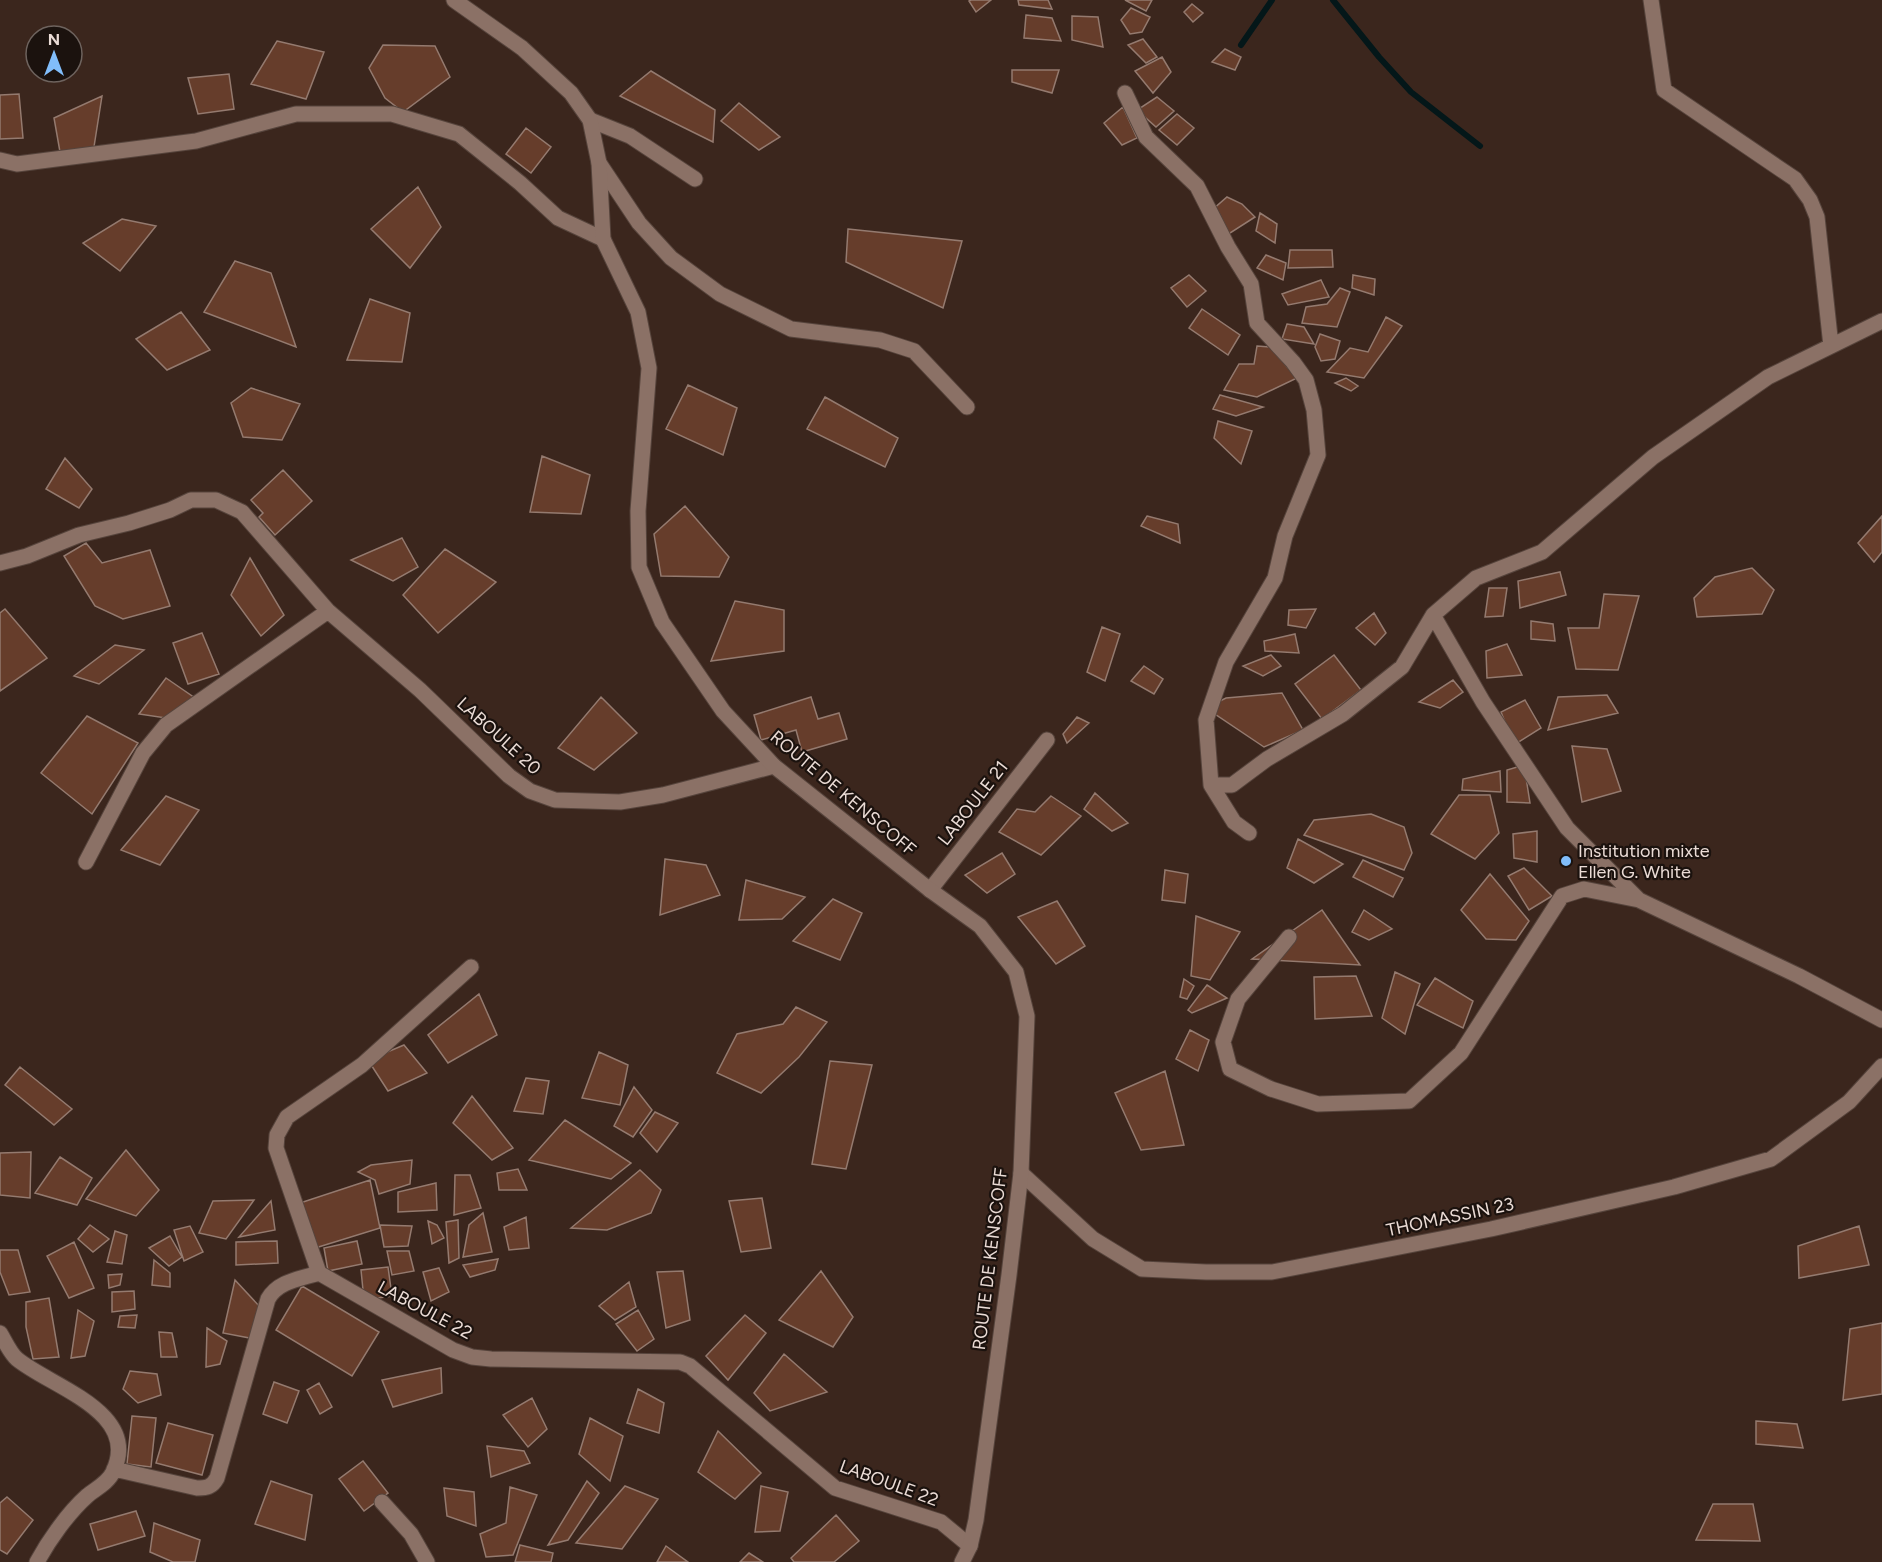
<svg xmlns="http://www.w3.org/2000/svg" width="1882" height="1562" viewBox="0 0 1882 1562" font-family="Figtree,sans-serif">
<style>
.lines{fill:none;stroke-linecap:round;stroke-linejoin:round}
.stream{stroke:#041719;stroke-width:6}
.building{fill:#663d2b;stroke:#947a6f;stroke-width:1.5}
.street-casing{stroke:#56443c;stroke-width:17}
.secondary-casing{stroke:#56443c;stroke-width:17}
.street{stroke:#8b7166;stroke-width:15}
.secondary{stroke:#8b7166;stroke-width:15}
.poi-dot{fill:#81bdfa;stroke:#1b120e;stroke-width:2}
.labels{text-anchor:middle;stroke-width:4.5;stroke-linejoin:round;paint-order:stroke}
.street-label{font-size:18px;fill:#ebdcd6;stroke:#1b120e}
.poi-label{font-size:18px;fill:#ebdcd6;stroke:#1b120e;text-anchor:start}
</style>
<rect width="100%" height="100%" fill="#3b261d"/>
<g class="lines">
<path class="stream" d="M1333 0 1379 57 1411 92 1480 146
M1241 45 1272 0"/>
</g>
<path class="building" d="M971 0H991L976 12 969 1Z
M1018 0H1048L1052 9 1019 5Z
M1125 0H1152L1146 11Z
M1192 4 1203 13 1193 22 1184 12Z
M1131 8 1150 17 1142 32 1130 34 1121 20Z
M1026 15 1052 18 1061 41 1024 38Z
M1072 16 1098 17 1103 47 1072 40Z
M1143 39 1157 57 1146 63 1128 45Z
M277 41 324 52 306 99 251 84Z
M383 45 435 46 450 77 403 112 385 98 369 68Z
M1225 49 1241 57 1235 70 1212 62Z
M1162 57 1171 72 1153 93 1135 71Z
M1012 70H1059L1052 93 1012 82Z
M651 71 715 110 713 142 620 96Z
M229 74 234 109 198 114 188 78Z
M19 94 23 138 0 139V95Z
M102 96 93 153 60 152 54 118Z
M1157 97 1174 111 1156 127 1137 110Z
M739 103 780 137 759 150 721 121Z
M1123 107 1137 138 1122 145 1104 123Z
M1177 114 1194 128 1177 145 1159 130Z
M526 128 551 147 531 173 506 154Z
M418 187 441 227 410 268 371 229Z
M1227 197 1242 204 1255 217 1227 235 1211 211Z
M1260 213 1277 224 1275 243 1256 231Z
M122 219 156 226 120 271 83 243Z
M848 229 962 241 943 308 846 262Z
M1290 250H1332L1333 267 1288 268Z
M1266 255 1286 263 1283 280 1257 268Z
M235 261 271 273 296 347 204 312Z
M1189 275 1206 291 1187 307 1171 288Z
M1353 275 1375 279 1374 295 1352 288Z
M1321 280 1329 297 1288 305 1282 294Z
M1340 288 1350 292 1337 327 1302 323 1306 307 1327 304Z
M370 299 410 313 402 362 347 360Z
M1202 309 1240 335 1228 355 1189 328Z
M181 312 210 350 167 370 136 339Z
M1386 317 1402 326 1364 378 1327 372 1350 348 1368 352Z
M1287 324 1304 327 1314 344 1282 339Z
M1320 334 1340 341 1335 359 1321 361 1315 347Z
M1257 346 1270 347 1297 378 1257 397 1224 390 1239 364H1254Z
M1346 378 1358 386 1351 391 1335 383Z
M688 385 737 408 723 455 666 429Z
M251 388 300 404 282 440 243 437 231 403Z
M1220 395 1263 407 1236 416 1213 409Z
M825 397 898 438 885 467 807 429Z
M1218 421 1252 431 1241 464 1214 438Z
M542 456 590 475 581 514 530 512Z
M65 458 92 489 79 508 46 489Z
M283 470 312 501 275 535 259 517 263 513 251 500Z
M685 506 729 557 719 577 661 576 654 534Z
M1147 516 1178 524 1180 543 1141 526Z
M1882 516V552L1874 562 1858 543Z
M402 538 418 567 393 581 351 560Z
M86 543 102 563 150 550 170 606 123 619 95 606 64 556Z
M445 549 496 582 438 633 403 595Z
M250 558 284 615 261 636 231 595Z
M1752 568 1774 590 1762 614 1697 617 1694 598 1715 577Z
M1560 572 1566 595 1520 608 1518 581Z
M1489 588H1507L1503 616 1485 617Z
M1604 594 1639 596 1618 670 1576 669 1568 628H1599Z
M735 601 784 610V651L711 661Z
M5 609 47 658 0 691V613Z
M1316 609 1306 628 1288 625 1289 610Z
M1374 613 1386 633 1375 645 1356 628Z
M1531 621 1553 624 1555 641 1531 639Z
M1102 627 1120 634 1105 681 1087 672Z
M202 633 219 674 188 684 173 643Z
M1295 634 1299 653 1265 651 1264 641Z
M1507 644 1522 675 1487 678 1486 651Z
M115 645 144 650 99 684 74 676Z
M1271 655 1281 666 1263 676 1243 666Z
M1334 655 1361 690 1322 719 1295 684Z
M1144 666 1163 679 1154 694 1131 681Z
M166 678 195 698 166 718 139 714Z
M1453 680 1463 692 1440 708 1419 702Z
M1282 693 1303 730 1264 747 1206 708 1226 698Z
M1607 695 1618 713 1548 730 1558 697Z
M601 697 637 733 594 770 558 748Z
M811 697 818 719 839 713 847 739 802 752 796 730 761 740 754 715Z
M1525 700 1541 728 1514 745 1501 712Z
M87 716 138 743 92 814 41 773Z
M1077 717 1089 723 1067 743 1063 734Z
M1572 746 1607 749 1621 791 1582 802Z
M1524 765 1530 803 1507 802V770Z
M1500 771 1501 792 1462 790 1463 779Z
M1095 793 1128 823 1112 831 1084 809Z
M1459 795H1490L1499 833 1475 859 1431 834Z
M166 796 199 810 160 865 121 850Z
M1051 796 1081 816 1041 855 999 832 1017 809 1035 812Z
M1371 814 1404 827 1412 853 1404 870 1304 835 1314 820Z
M1537 831V862L1514 858 1513 834Z
M1298 839 1343 864 1314 883 1287 868Z
M1002 853 1015 874 987 893 965 875Z
M665 859 706 865 720 895 660 915Z
M1363 860 1403 878 1393 897 1353 877Z
M1524 868 1552 896 1529 910 1508 876Z
M1165 870 1188 874 1185 903 1162 900Z
M1490 874 1529 921 1516 940 1486 939 1461 910Z
M746 880 805 897 782 919 739 920Z
M833 899 862 913 840 960 793 941Z
M1057 901 1085 946 1056 964 1018 917Z
M1322 910 1360 965 1252 959Z
M1364 910 1392 929 1369 940 1352 932Z
M1196 916 1240 932 1210 980 1191 976Z
M1395 972 1420 984 1405 1034 1382 1018Z
M1356 976 1372 1016 1315 1019 1314 977Z
M1435 978 1473 1001 1463 1028 1417 1005Z
M1184 979 1194 986 1187 999 1180 997Z
M1207 985 1227 998 1192 1013 1188 1010Z
M479 994 497 1035 448 1063 428 1035Z
M796 1007 827 1022 799 1057 761 1093 717 1073 737 1034 783 1024Z
M1190 1030 1209 1040 1198 1071 1176 1059Z
M404 1045 427 1073 388 1091 368 1060Z
M599 1052 628 1065 620 1105 582 1098Z
M830 1061 872 1065 846 1169 812 1164Z
M20 1067 72 1109 54 1125 5 1085Z
M1165 1071 1184 1145 1141 1150 1115 1093Z
M526 1078 549 1081 543 1114 514 1111Z
M634 1087 652 1110 633 1137 614 1126Z
M472 1096 513 1148 492 1160 453 1123Z
M655 1112 678 1123 657 1152 640 1133Z
M565 1120 631 1163 611 1179 529 1160Z
M126 1150 159 1190 136 1216 86 1199Z
M31 1152 30 1198 0 1195V1153Z
M60 1157 92 1178 77 1205 35 1193Z
M412 1160 410 1184 379 1194 375 1180 358 1172 371 1165Z
M518 1169 527 1190H499L497 1173Z
M640 1170 661 1190 651 1213 607 1230 571 1228Z
M455 1175H470L481 1208 454 1215Z
M370 1180 380 1228 312 1249 300 1203Z
M436 1183 437 1210 398 1212V1192Z
M762 1198 771 1248 741 1252 729 1201Z
M254 1200 226 1239 199 1233 213 1201Z
M271 1201 275 1230 239 1237Z
M483 1213 492 1252 463 1257 469 1225Z
M526 1217 529 1248 509 1250 504 1227Z
M458 1220 459 1258 449 1263 446 1222Z
M428 1221 437 1225 444 1238 432 1244Z
M90 1225 109 1239 93 1252 78 1239Z
M380 1225 412 1226 408 1246 384 1247Z
M190 1226 203 1252 184 1261 174 1230Z
M1859 1226 1869 1265 1799 1278 1798 1246Z
M115 1231 127 1235 122 1264 107 1262Z
M170 1236 182 1257 169 1266 149 1248Z
M277 1241 278 1263 236 1265V1242Z
M357 1241 362 1264 328 1271 324 1248Z
M74 1242 94 1288 69 1298 47 1256Z
M0 1250H18L30 1292 9 1295 0 1272Z
M387 1251H409L414 1271 392 1275Z
M498 1259 495 1270 470 1277 463 1265Z
M154 1260 170 1273V1287L152 1285Z
M388 1267 392 1296 364 1300 361 1270Z
M439 1268 449 1292 431 1301 423 1272Z
M683 1271 690 1320 666 1328 657 1272Z
M821 1271 853 1317 833 1347 779 1320Z
M122 1274 120 1285 109 1288 108 1275Z
M235 1280 260 1307 255 1339 223 1333Z
M629 1282 636 1307 615 1320 599 1306Z
M302 1286 379 1332 352 1376 276 1330Z
M134 1291 135 1309 112 1312V1292Z
M49 1298 59 1357 33 1359 26 1327V1302Z
M78 1310 94 1321 85 1356 71 1358Z
M638 1310 654 1339 637 1351 616 1324Z
M137 1315 135 1328 118 1327 120 1316Z
M745 1315 766 1333 728 1380 706 1356Z
M1882 1323V1394L1843 1400 1850 1329Z
M207 1328 227 1341 220 1364 206 1367Z
M159 1332 172 1333 177 1357H161Z
M784 1354 827 1392 770 1411 754 1393Z
M441 1368 442 1393 393 1407 382 1380Z
M130 1371 157 1374 161 1395 138 1403 123 1389Z
M274 1382 299 1391 287 1423 263 1414Z
M319 1383 332 1407 320 1414 307 1390Z
M638 1389 664 1403 659 1433 627 1423Z
M532 1398 547 1429 528 1447 503 1415Z
M132 1416 156 1418 151 1467 127 1464Z
M590 1418 623 1436 610 1481 579 1454Z
M1756 1421 1797 1424 1803 1448 1756 1444Z
M168 1423 213 1435 202 1475 156 1463Z
M718 1431 761 1473 735 1499 698 1472Z
M487 1446 524 1451 530 1463 491 1477Z
M363 1461 388 1493 364 1511 339 1479Z
M271 1481 312 1495 305 1540 255 1524Z
M587 1481 599 1493 568 1540 548 1545Z
M625 1486 658 1499 622 1549 576 1543Z
M761 1486 788 1492 780 1531 755 1532Z
M510 1487 537 1495 513 1555 486 1557 480 1534 506 1523Z
M444 1488 474 1492 476 1526 447 1516Z
M7 1497 33 1520 7 1554 0 1550V1503Z
M1713 1504H1753L1760 1541 1696 1540Z
M136 1511 145 1536 98 1550 90 1524Z
M836 1515 859 1541 834 1562H794L791 1558Z
M154 1523 200 1540 195 1562H173L150 1552Z
M520 1545 553 1553 551 1562H515Z
M666 1546 688 1562H657Z
M749 1553 763 1562H740Z"/>
<g class="lines">
<g class="street-casing">
<path id="street" d="M1651 0 1664 90 1795 179 1810 200 1817 217 1831 346
M1125 93 1146 137 1197 186 1228 247 1251 284 1257 323 1293 362 1306 380 1314 410 1318 455 1285 536 1275 578 1226 662 1206 720 1211 785 1234 822 1249 833
M590 120 630 136 695 179
M0 160 17 164 196 141 296 114H392L459 134 520 183 558 218 603 239
M599 163 639 223 671 258 720 294 791 329 880 340 914 351 967 407
M1882 321 1768 377 1653 457 1542 552 1476 578 1433 615 1483 702 1567 828 1639 900 1799 976 1882 1020
M0 563 27 556 79 535 129 523 170 510 191 500H216L242 512 328 611 420 690 509 776 530 791 555 800 620 802 663 795 774 766
M1211 785H1232L1267 759 1343 714 1402 667 1433 615
M86 862 143 753 166 725 328 611
M930 890 1047 740
M1289 937 1238 999 1223 1042 1230 1069 1271 1089 1318 1104 1409 1101 1461 1053 1562 896 1584 889 1639 900
M471 967 362 1065 287 1117 277 1135 276 1148 319 1273 453 1350 472 1357 491 1359 680 1362 690 1366 835 1488 941 1522 970 1546
M1021 1173 1093 1239 1142 1269 1206 1272H1272L1491 1229 1674 1187 1771 1159 1849 1102 1882 1066
M0 1333C5 1341 10 1353 17 1359 51 1387 142 1412 113 1472 108 1483 95 1489 87 1496 68 1513 49 1540 37 1562
M114 1469 197 1488C207 1488 212 1487 217 1478L268 1299C278 1281 300 1279 319 1273
M382 1502 411 1534 427 1562"/>
</g>
<g class="secondary-casing">
<path id="secondary" d="M454 0 522 48 571 93 590 120 599 163 603 239 638 312 649 368 638 511 639 567 662 622 723 711 774 766 930 890 980 926 1016 972 1027 1016 1021 1173 1009 1275 976 1520 970 1546 962 1562"/>
</g>
<use href="#street" class="street"/>
<use href="#secondary" class="secondary"/>
</g>
<circle class="poi-dot" cx="1566" cy="861" r="6"/>
<g class="labels">
<g class="street-label">
<text transform="translate(499 736) rotate(42)" y="6">LABOULE 20</text>
<text transform="translate(843 793) rotate(40)" y="6">ROUTE DE KENSCOFF</text>
<text transform="translate(973 803) rotate(-52)" y="6">LABOULE 21</text>
<text transform="translate(1450 1217) rotate(-12)" y="6">THOMASSIN 23</text>
<text transform="translate(990 1259) rotate(-83)" y="6">ROUTE DE KENSCOFF</text>
<text transform="translate(425 1310) rotate(28)" y="6">LABOULE 22</text>
<text transform="translate(889 1483) rotate(20)" y="6">LABOULE 22</text>
</g>
<g class="poi-label">
<text x="1578" y="857">Institution mixte<tspan x="1578" dy="21">Ellen G. White</tspan></text>
</g>
</g>
<g transform="translate(54 54)"><circle r="28" fill="#1b120e" stroke="#6e635e" stroke-width="1.5"/>
<path d="M0-4.5L10 22L0 15L-10 22Z" fill="#81bdfa"/>
<text y="-9" font-size="16" font-weight="bold" text-anchor="middle" fill="#ebdcd6">N</text>
</g>
</svg>
